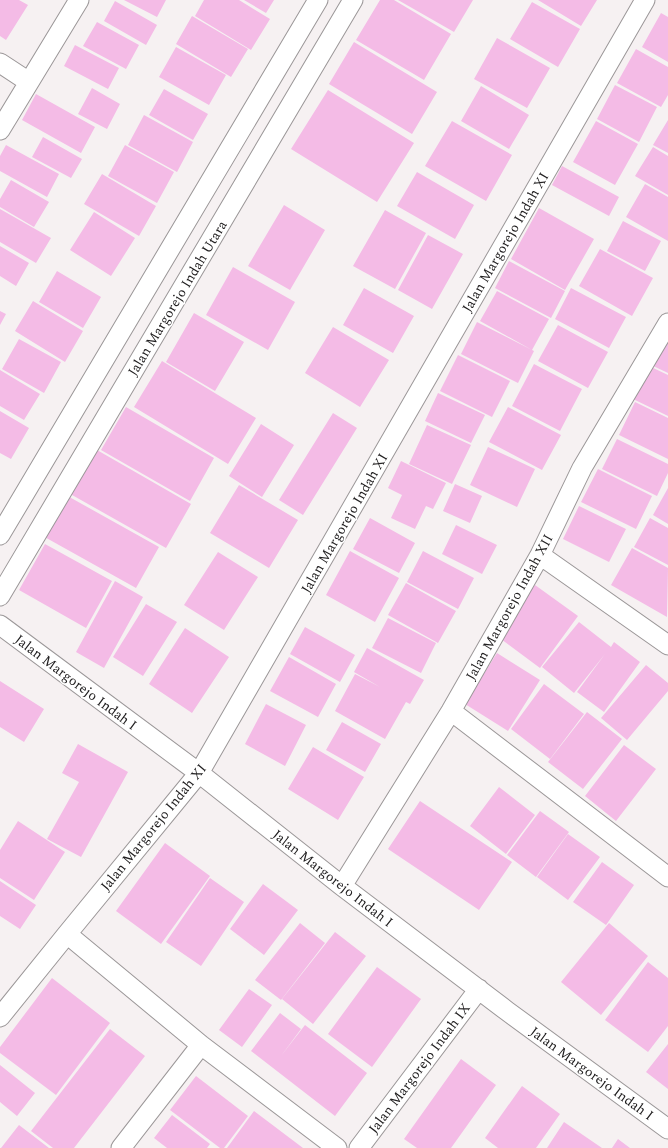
<svg xmlns="http://www.w3.org/2000/svg" width="668" height="1148" viewBox="0 0 668 1148" font-family="Spectral,serif">
<style>
.building{fill:#f4bbe6}
.lines{fill:none;stroke-linecap:round;stroke-linejoin:round}
.street-casing{stroke:#9b9798;stroke-width:21}
.street{stroke:#fff;stroke-width:19}
.labels{text-anchor:middle;stroke-width:3;stroke-linejoin:round;paint-order:stroke}
.street-label{font-size:14px;fill:#222021;stroke:#fff}
</style>
<rect width="100%" height="100%" fill="#f6f1f2"/>
<path class="building" d="M0 0H19L28 5 6 40 0 36Z
M124 0H166L157 17Z
M204 0H239L270 19 251 50 195 16Z
M244 0H274L266 13Z
M380 0H394L451 34 424 80 356 40Z
M398 0H473L454 32Z
M538 0H597L581 26Z
M115 1 157 25 146 45 104 21Z
M532 2 580 29 558 67 510 39Z
M661 13 668 17V62L642 47Z
M192 16 248 49 231 77 176 44Z
M97 22 139 45 126 69 83 46Z
M497 38 550 68 527 108 474 79Z
M354 42 437 92 412 134 329 84Z
M75 45 119 68 108 89 64 66Z
M176 47 226 75 209 105 159 77Z
M636 49 668 67V95L661 107 617 83Z
M615 85 657 107 639 142 597 119Z
M481 86 529 115 509 149 461 121Z
M92 88 120 104 107 129 78 114Z
M164 89 208 114 193 140 149 115Z
M328 90 414 143 377 202 291 149Z
M36 94 95 127 81 153 22 120Z
M144 115 193 142 177 172 128 145Z
M668 120V153L653 145Z
M452 121 512 155 486 201 425 166Z
M596 121 638 144 615 185 573 162Z
M43 137 82 159 71 178 32 157Z
M6 145 59 174 47 197 0 171V156Z
M125 145 174 172 157 203 108 176Z
M653 147 668 156V195L635 176Z
M562 166 619 197 609 216 552 185Z
M417 172 474 205 455 239 397 206Z
M102 174 156 206 139 236 84 204Z
M11 180 49 202 34 227 0 207V199Z
M645 184 668 197V241L626 217Z
M284 205 325 230 290 290 248 266Z
M539 208 594 239 565 290 511 259Z
M0 209 51 238 36 263 0 242Z
M385 210 426 233 395 289 353 266Z
M94 212 135 238 111 276 70 250Z
M623 221 661 241 645 271 607 251Z
M428 235 463 254 432 309 398 290Z
M0 246 29 263 16 286 0 276Z
M600 249 653 278 632 316 579 286Z
M509 261 565 291 551 318 495 288Z
M233 267 295 302 268 350 206 315Z
M57 271 101 297 83 328 39 302Z
M364 288 414 316 393 353 343 325Z
M571 288 626 317 609 348 555 319Z
M497 291 549 319 532 350 480 321Z
M33 301 83 331 65 362 15 331Z
M0 311 6 314 0 325Z
M194 313 244 342 215 391 166 362Z
M477 322 534 351 518 383 461 354Z
M558 325 608 352 588 388 538 361Z
M333 327 389 360 360 407 305 373Z
M668 330V373L649 364Z
M19 339 61 362 44 393 2 369Z
M458 355 510 381 492 417 440 391Z
M162 361 256 418 228 464 134 407Z
M534 364 582 389 560 431 512 406Z
M649 366 668 375V416L633 399Z
M0 370 40 394 24 420 0 406Z
M438 393 485 415 471 443 425 421Z
M635 402 668 418V459L619 435Z
M126 407 214 458 190 501 101 450Z
M508 407 561 435 542 470 489 442Z
M0 411 29 428 11 459 0 453Z
M333 413 357 428 303 515 279 500Z
M261 424 294 445 262 497 229 476Z
M427 425 471 445 452 484 409 464Z
M617 439 668 464V473L657 496 602 469Z
M90 446 191 504 166 548 65 491Z
M488 447 535 469 517 507 470 485Z
M401 461 446 483 433 509 426 506 415 529 391 518 402 495 388 488Z
M598 469 652 496 636 529 581 502Z
M455 484 482 496 470 523 443 511Z
M239 485 298 520 269 568 210 533Z
M668 488V524L653 515Z
M64 494 159 547 136 588 41 535Z
M579 506 626 529 609 562 563 539Z
M370 518 415 543 399 573 353 549Z
M650 518 668 528V565L634 547Z
M456 525 497 545 482 574 442 554Z
M45 544 112 581 86 628 19 590Z
M632 548 668 568 667 617 611 585Z
M350 551 399 578 375 622 326 595Z
M423 551 474 578 458 609 407 582Z
M218 552 258 577 224 630 184 605Z
M115 581 143 597 104 668 76 652Z
M406 583 456 611 438 643 388 615Z
M535 585 578 616 540 668 497 636Z
M146 604 177 622 143 676 113 657Z
M388 618 436 643 421 673 372 648Z
M579 622 611 647 614 642 640 662 604 712 577 692 605 654 574 693 542 667Z
M305 627 355 655 340 682 290 654Z
M185 628 229 657 192 713 149 684Z
M367 648 424 680 410 704 406 702 385 739 335 711 355 674 380 687 354 672Z
M497 653 540 680 508 731 465 704Z
M289 657 336 684 318 717 270 691Z
M646 665 668 683V691L627 740 601 718Z
M0 681 44 709 24 742 0 727Z
M544 684 584 714 550 759 511 729Z
M266 704 306 725 285 766 245 744Z
M587 712 622 739 583 789 548 762Z
M342 722 381 744 365 772 326 750Z
M78 744 128 772 81 857 47 839 79 782 62 773Z
M624 745 656 769 616 821 585 796Z
M313 747 364 777 338 820 288 789Z
M499 787 535 815 506 854 470 826Z
M420 801 512 862 479 910 388 849Z
M540 811 569 832 536 877 507 855Z
M18 821 65 852 34 900 0 878V850Z
M568 834 600 857 568 900 537 877Z
M165 843 210 876 161 944 116 911Z
M602 862 634 885 606 925 573 902Z
M210 878 244 902 201 966 166 942Z
M0 881 36 905 20 929 0 916Z
M263 884 298 910 264 955 230 929Z
M300 923 325 943 281 1000 255 980Z
M609 923 648 956 601 1015 561 982Z
M335 932 366 956 313 1024 282 999Z
M648 962 668 978V1026L648 1052 605 1020Z
M377 967 421 999 372 1067 328 1034Z
M52 978 110 1023 56 1095 0 1053V1047Z
M249 989 272 1005 242 1047 219 1030Z
M280 1013 301 1029 281 1056 305 1025 367 1073 335 1116 251 1051Z
M110 1029 145 1056 74 1148H53L31 1131Z
M668 1044V1089L646 1072Z
M461 1059 496 1085 451 1148H417L404 1139Z
M0 1065 35 1093 17 1116 0 1102Z
M196 1076 248 1116 224 1148H220L170 1110Z
M522 1086 560 1114 536 1148H498L485 1138Z
M254 1111 303 1148H227Z
M172 1115 210 1144 207 1148H167L154 1138Z
M564 1122 602 1148H547Z
M19 1125 49 1148H1Z
M618 1139 630 1148H612Z"/>
<g class="lines">
<g class="street-casing">
<path id="street" d="M0 63 29 82
M0 130 79 0
M0 535 318 0
M540 555 668 645
M0 596 353 0
M0 625 199 773 342 886 507 1011 668 1129
M451 711 668 877
M342 886 451 711 540 555 582 468 668 323
M67 934 201 1045 337 1148
M0 1017 67 934 199 773 645 0
M121 1148 201 1045
M359 1148 479 989"/>
</g>
<use href="#street" class="street"/>
</g>
<g class="labels">
<g class="street-label">
<text transform="translate(505 242) rotate(-60)" y="5">Jalan Margorejo Indah XI</text>
<text transform="translate(177 298) rotate(-59)" y="5">Jalan Margorejo Indah Utara</text>
<text transform="translate(344 523) rotate(-60)" y="5">Jalan Margorejo Indah XI</text>
<text transform="translate(509 607) rotate(-61)" y="5">Jalan Margorejo Indah XII</text>
<text transform="translate(76 682) rotate(37)" y="5">Jalan Margorejo Indah I</text>
<text transform="translate(153 827) rotate(-51)" y="5">Jalan Margorejo Indah XI</text>
<text transform="translate(333 878) rotate(38)" y="5">Jalan Margorejo Indah I</text>
<text transform="translate(419 1068) rotate(-53)" y="5">Jalan Margorejo Indah IX</text>
<text transform="translate(592 1073) rotate(36)" y="5">Jalan Margorejo Indah I</text>
</g>
</g>
</svg>
